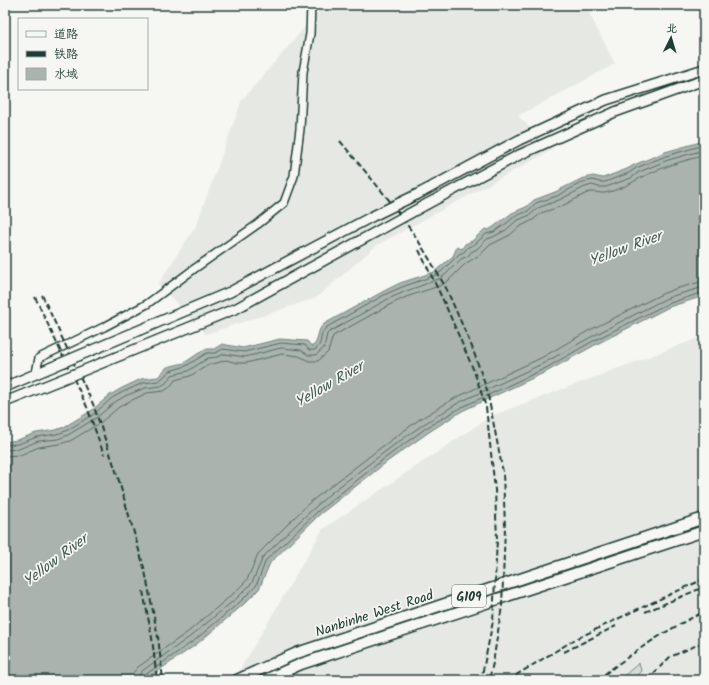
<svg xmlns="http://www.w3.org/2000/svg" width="709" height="685" viewBox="0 0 709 685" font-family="Kalam,'LXGW WenKai TC',sans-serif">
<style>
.built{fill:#e6e8e4}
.green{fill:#d6dbd6;stroke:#7a8c85}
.water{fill:#aab3ae;stroke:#72847d}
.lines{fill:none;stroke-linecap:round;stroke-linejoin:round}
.shore{stroke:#576c65;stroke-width:1}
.tertiary-casing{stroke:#1f3d34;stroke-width:10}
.primary-casing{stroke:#1f3d34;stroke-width:12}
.trunk-casing{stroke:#1f3d34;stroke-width:13}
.tertiary{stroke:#f6f6f2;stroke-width:7}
.primary{stroke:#f6f6f2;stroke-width:9}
.trunk{stroke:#f6f6f2;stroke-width:10}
.rail{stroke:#1f3d34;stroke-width:2;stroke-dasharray:6 3;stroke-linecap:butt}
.primary-bridge-casing{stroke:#1f3d34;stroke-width:12;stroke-linecap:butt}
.primary-bridge{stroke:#f6f6f2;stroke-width:9}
.labels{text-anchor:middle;stroke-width:3.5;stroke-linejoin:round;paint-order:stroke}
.shield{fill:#f6f6f2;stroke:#60746d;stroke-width:1}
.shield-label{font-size:13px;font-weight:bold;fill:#1f3d34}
.street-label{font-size:14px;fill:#1f3d34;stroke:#f6f6f2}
.water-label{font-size:15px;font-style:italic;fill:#425a52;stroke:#f6f6f2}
</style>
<rect width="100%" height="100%" fill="#f6f6f2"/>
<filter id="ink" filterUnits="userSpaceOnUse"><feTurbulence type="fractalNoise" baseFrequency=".025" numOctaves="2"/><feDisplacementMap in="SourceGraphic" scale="8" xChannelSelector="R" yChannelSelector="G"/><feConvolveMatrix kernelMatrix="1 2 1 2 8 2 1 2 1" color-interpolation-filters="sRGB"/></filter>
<g filter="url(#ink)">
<path class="built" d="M324 5H585L615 64 518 116 552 150 377 245 316 298 206 334 158 284 196 226 242 100Z
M704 336V680H234L323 529 491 416Z"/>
<path class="green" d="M639 663 641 671 632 680H619Z"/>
<path class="water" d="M704 141V296L669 307 595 345 548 371 462 411 429 432 388 461 319 515 270 563 259 589 244 604 197 644 145 680H5V442L17 440 36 433 56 430 64 427 91 411 110 395 122 388 141 379 158 377 167 367 184 363 205 349H214L222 344 243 348 280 339 307 341 308 342 311 346H313C320 340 316 330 324 324L384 291 400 283 434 272 453 256 457 247 462 249 465 244 472 241 485 229 488 230 492 228 512 213 526 207 534 200 555 192 581 179 593 176 603 178 627 169 634 165 665 152Z"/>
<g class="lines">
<path class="shore" d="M5 445 18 444 37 437 57 434 66 431 94 414 112 398 123 392 143 383 159 381 170 371 186 366 207 353H215L223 349 244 352 281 343 305 345 309 350H315C324 343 318 334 327 327L386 294 402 287 436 275 442 271 459 254 464 252 468 247 474 245 486 234 494 232 507 223 514 217 528 211 536 203 557 196 583 182 593 180 599 182H605L629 173 636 168 666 156 704 145
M5 450 19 449 38 441 58 439 68 435 96 418 115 402 125 396 145 388 161 386 166 383 172 375 188 371 208 358 217 357 224 354 245 357 281 348 301 350 308 355H316L324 348 327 334 329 332 388 299 404 292 439 279 445 275 461 259 468 256 471 252 477 249 487 239 493 237 506 230 516 221 530 215 538 208 559 200 585 187 592 185 599 187H606L631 178 639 172 668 160 704 150
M5 456 20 455 39 447 59 444 70 441 100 423 119 407 128 402 147 393 164 391 170 387 175 380 190 376 210 364 217 363 226 360 237 363H246L282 354 299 356 309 361H318L328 352 333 336 391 304 406 297 442 285 449 280 465 264 481 254 490 245 510 235 519 227 533 220 541 213 562 206 587 193C594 190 601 195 609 192 621 189 631 183 642 177 661 168 683 160 704 156
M132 680 133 673 138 667 188 632 234 593 247 580 258 554 309 503 379 449 420 419 455 398 541 358 588 331 662 294 675 289 704 281
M138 680 139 675 142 671 191 636 238 597 252 583 263 557 302 519 332 492 394 445 424 424 458 403 544 363 591 337 665 299 676 295 704 287
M143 680 145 675 195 640 241 601 256 586 266 560 317 512 385 458 426 428 460 408 546 368 593 341 667 304 704 292"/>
<g class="tertiary-casing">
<path id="tertiary" d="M36 373 39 358 104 327 147 304 194 269 258 224 284 203 294 176 300 129 303 72 310 34 311 5"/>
</g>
<g class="primary-casing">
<path id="primary" d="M422 192 519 140 606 100 704 69
M427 204 519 155 615 112 704 80
M5 387 52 367
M5 402 60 380"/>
</g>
<g class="trunk-casing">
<path id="trunk" d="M237 680 297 653 704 518
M265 680 301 664 704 531"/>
</g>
<use href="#tertiary" class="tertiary"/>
<use href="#primary" class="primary"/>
<use href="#trunk" class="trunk"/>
<path class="rail" d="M340 141 389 200 416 237 430 260 446 288 472 347 487 390 503 472 505 527 502 606 493 663 489 680
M419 250 445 304 474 371 486 407 495 490 497 539 493 621 481 680
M42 295 93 404 117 474 145 571 158 637 163 680
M35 297 87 407 104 455
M143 591 152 638 157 680
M645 612 704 587
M564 652 616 626
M508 680 574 640 636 610 704 579
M597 680C631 654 665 630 704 612
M647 680 670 657 704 642
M698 680 704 674"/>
<g class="primary-bridge-casing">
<path id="primary-bridge" d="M52 367 230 292 373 216 422 192
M60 380 237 308 427 204"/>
</g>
<use href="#primary-bridge" class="primary-bridge"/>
</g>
</g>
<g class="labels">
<rect class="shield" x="452" y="585" width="34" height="22" rx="3"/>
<g class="shield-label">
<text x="469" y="601">G109</text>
</g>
<g class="street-label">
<text transform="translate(374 613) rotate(-18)" y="5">Nanbinhe West Road</text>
</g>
<g class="water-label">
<text transform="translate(625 248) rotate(-20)" y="5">Yellow River</text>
<text transform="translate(329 384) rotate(-30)" y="5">Yellow River</text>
<text transform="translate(55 560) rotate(-37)" y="5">Yellow River</text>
</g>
</g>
<rect width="709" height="685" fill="none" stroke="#f6f6f2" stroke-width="20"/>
<rect x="10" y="10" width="689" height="665" fill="none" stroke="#1f3d34" stroke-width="1.5" filter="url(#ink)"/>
<rect x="18" y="18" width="130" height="72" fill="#f6f6f2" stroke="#a0aca6"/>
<rect x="26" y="31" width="20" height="6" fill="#f6f6f2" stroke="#a0aca6"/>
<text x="54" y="38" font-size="12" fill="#1f3d34">道路</text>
<rect x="26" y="51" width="20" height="6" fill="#1f3d34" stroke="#a0aca6"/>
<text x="54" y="58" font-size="12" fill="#1f3d34">铁路</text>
<rect x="26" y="68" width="20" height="12" fill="#aab3ae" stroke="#a0aca6"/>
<text x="54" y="78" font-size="12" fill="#1f3d34">水域</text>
<g transform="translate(671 38) rotate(5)" stroke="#f6f6f2" stroke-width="3" paint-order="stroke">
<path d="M0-3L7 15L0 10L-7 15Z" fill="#1f3d34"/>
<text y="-6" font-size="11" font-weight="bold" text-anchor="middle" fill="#1f3d34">北</text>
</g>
</svg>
